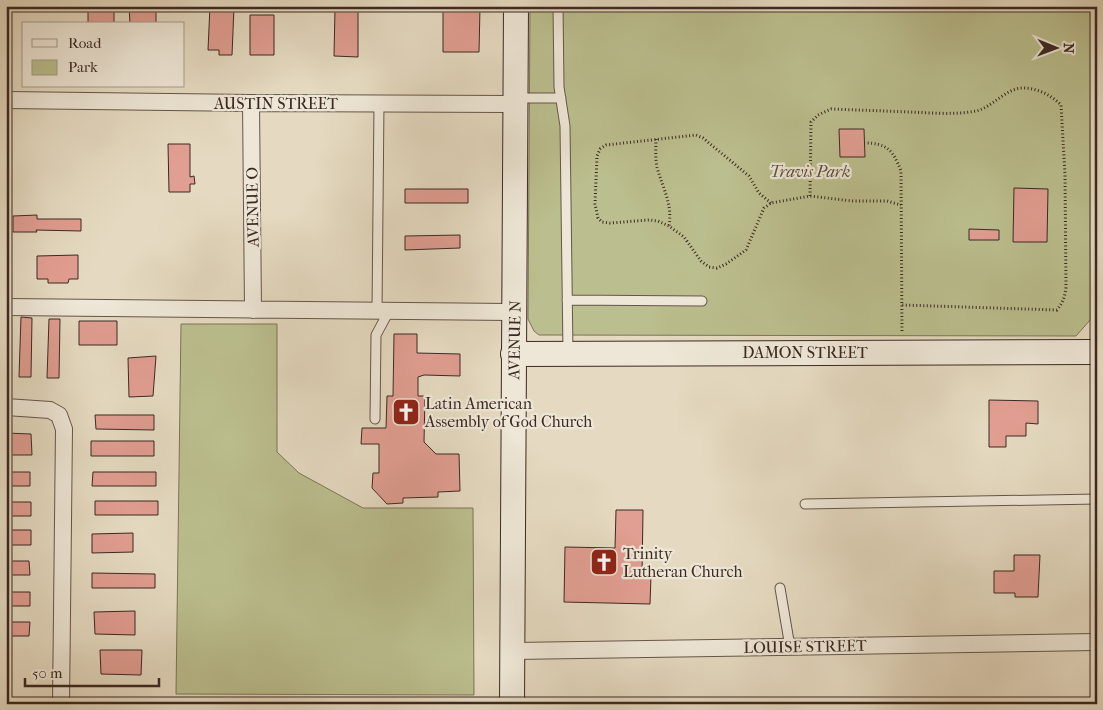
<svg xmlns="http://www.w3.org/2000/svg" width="1103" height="710" viewBox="0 0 1103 710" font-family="'IM FELL French Canon',serif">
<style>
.green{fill:#bbbe8e;stroke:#7c7458}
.building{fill:#e19e92;stroke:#3c2923}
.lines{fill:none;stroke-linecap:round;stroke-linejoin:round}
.lane-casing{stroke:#66554a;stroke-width:11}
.street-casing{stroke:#66554a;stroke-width:18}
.secondary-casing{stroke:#3c2923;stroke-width:26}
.path{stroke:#3c2923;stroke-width:3;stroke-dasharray:1 2.5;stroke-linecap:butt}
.lane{stroke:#eee7d7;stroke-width:9}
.street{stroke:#eee7d7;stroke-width:16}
.secondary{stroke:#eee7d7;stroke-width:24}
.labels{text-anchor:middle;stroke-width:4.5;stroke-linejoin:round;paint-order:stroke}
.street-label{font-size:16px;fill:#3c2923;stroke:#eee7d7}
.park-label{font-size:16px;font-style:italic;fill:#5c4e3e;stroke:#eee7d7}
.poi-label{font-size:16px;fill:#3c2923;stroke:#eee7d7;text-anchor:start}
</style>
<rect width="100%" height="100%" fill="#e5dac1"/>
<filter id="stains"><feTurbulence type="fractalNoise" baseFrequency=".004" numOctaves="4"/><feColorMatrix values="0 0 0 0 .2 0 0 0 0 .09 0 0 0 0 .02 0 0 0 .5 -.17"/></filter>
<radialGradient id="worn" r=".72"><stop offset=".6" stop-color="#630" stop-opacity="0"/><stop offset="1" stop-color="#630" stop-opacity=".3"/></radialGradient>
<path class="green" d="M530 6H1093L1091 319 1076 336 539 335 534 331 528 319Z
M181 324H277V452L299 473 363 508H473L474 695 176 694Z"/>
<path class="building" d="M129 6H156V24H130Z
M210 6 234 7 232 55H219V50H208Z
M443 6 480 7 479 52H443Z
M335 9H358V57L334 56Z
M88 11H114V24H88Z
M250 15H274V55H250Z
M839 129H864L865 157H840Z
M168 144H190V177L194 176 195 184H190V192H169Z
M1014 188 1048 189 1047 242H1013Z
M405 189H468V203H405Z
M37 215V219H81V231L36 230 37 232H13V216Z
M969 229 999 230V240H969Z
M460 235V248L405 250V236Z
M78 255V279H69L68 283H48V279H37V256Z
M21 317 32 318 31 377H19Z
M49 319H60L59 378H47Z
M79 321H117V345H79Z
M394 334H417V353L460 354V376L424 375 418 377V396H425L424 442 436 454H459L460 491 438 492V497L403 498V503L387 504 372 488 373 473H379V444H361L362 428H386L387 396H393Z
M156 356 153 396 129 397 128 358Z
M989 400 1038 401V424L1026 423V436H1006V447H989Z
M95 415H154V430L96 429Z
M6 433 31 434 32 455H6Z
M91 441H154V456H91Z
M6 472H30V486H6Z
M93 472H156V486H92Z
M95 501H158V515H95Z
M6 502H31V516H6Z
M616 510H643L642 576H651L650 604 564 602 565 547 615 548Z
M6 530H31V545H6Z
M133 533V552L92 553V534Z
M1014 555H1040L1038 597H1015V593H994V571H1014Z
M6 561H29L30 575H6Z
M92 573 155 574V588H92Z
M6 592H30V606H6Z
M135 611V635L95 634 94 612Z
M6 622H30L29 636H6Z
M100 650H142L141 675 101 674Z"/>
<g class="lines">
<g class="lane-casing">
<path id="lane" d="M558 6 559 87 565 126 568 353
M516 98H561
M567 300 702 301
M377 311 379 103
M375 419 376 335 389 311
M805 504 1097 499
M780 588 790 647"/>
</g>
<g class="street-casing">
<path id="street" d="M6 100 251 103 516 104
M251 103 253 310
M6 307 514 312
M6 407 50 410 59 415 64 429 61 704
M513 651 1097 642"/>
</g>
<g class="secondary-casing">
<path id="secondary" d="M513 354 1097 352
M512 704 516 6"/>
</g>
<path class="path" d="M656 139C656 148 655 157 657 167 662 187 673 204 669 226
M864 143C887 143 893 150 901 171L902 333
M810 196 811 122 818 115 831 109C858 110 884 111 911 112 932 113 955 115 976 111 993 107 1006 88 1023 88 1037 88 1051 95 1061 105L1065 175 1066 287C1065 297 1063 302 1057 310L902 305
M771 203 759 193 749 176 703 138 696 135 606 145 600 149 597 156 595 204 598 218 602 222 610 223 649 220 658 221 669 226 684 237 701 261 709 267 717 268 726 264 746 250 764 208 771 203 810 196 852 201H887L901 205"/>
<use href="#lane" class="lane"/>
<use href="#street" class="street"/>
<use href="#secondary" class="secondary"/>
</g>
<defs>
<g id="church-square" transform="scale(1.4375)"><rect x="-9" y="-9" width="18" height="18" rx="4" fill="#8f2418" stroke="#eee7d7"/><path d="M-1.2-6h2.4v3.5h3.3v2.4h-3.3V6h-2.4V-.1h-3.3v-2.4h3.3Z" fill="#fff"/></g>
</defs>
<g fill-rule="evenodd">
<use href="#church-square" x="406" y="412"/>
<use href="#church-square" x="604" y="562"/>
</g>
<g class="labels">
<g class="street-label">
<text x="276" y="109">AUSTIN STREET</text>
<text transform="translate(252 207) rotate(-91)" y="6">AVENUE O</text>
<text transform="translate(514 340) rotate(-89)" y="6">AVENUE N</text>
<text x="805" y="358">DAMON STREET</text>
<text transform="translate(805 646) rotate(-1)" y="6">LOUISE STREET</text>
</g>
<g class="park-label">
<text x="810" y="177">Travis Park</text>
</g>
<g class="poi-label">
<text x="425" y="409">Latin American<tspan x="425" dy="18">Assembly of God Church</tspan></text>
<text x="623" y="559">Trinity<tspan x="623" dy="18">Lutheran Church</tspan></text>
</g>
</g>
<rect width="1103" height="710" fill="none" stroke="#e5dac1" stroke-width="25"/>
<rect x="8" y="8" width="1088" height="695" fill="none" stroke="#3c2923" stroke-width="2.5"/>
<rect x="12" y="12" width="1078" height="685" fill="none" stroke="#3c2923"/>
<rect x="22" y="22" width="162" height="65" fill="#eee7d7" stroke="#a79b8f"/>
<rect x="32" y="39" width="25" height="8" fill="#eee7d7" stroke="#a79b8f"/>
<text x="68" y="48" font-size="15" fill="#3c2923">Road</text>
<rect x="32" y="60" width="25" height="15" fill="#bbbe8e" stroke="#a79b8f"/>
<text x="68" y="72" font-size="15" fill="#3c2923">Park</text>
<g transform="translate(1056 48) rotate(91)" stroke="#eee7d7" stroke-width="4" paint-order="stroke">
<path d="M0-4L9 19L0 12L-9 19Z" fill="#3c2923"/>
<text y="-8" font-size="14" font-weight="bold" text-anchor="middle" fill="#3c2923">N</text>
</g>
<path d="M25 678v8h134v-8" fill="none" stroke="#3c2923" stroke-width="2.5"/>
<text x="32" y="678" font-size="15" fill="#3c2923" stroke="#eee7d7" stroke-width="4" paint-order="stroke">50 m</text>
<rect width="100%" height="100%" filter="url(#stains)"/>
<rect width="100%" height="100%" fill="url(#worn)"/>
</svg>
